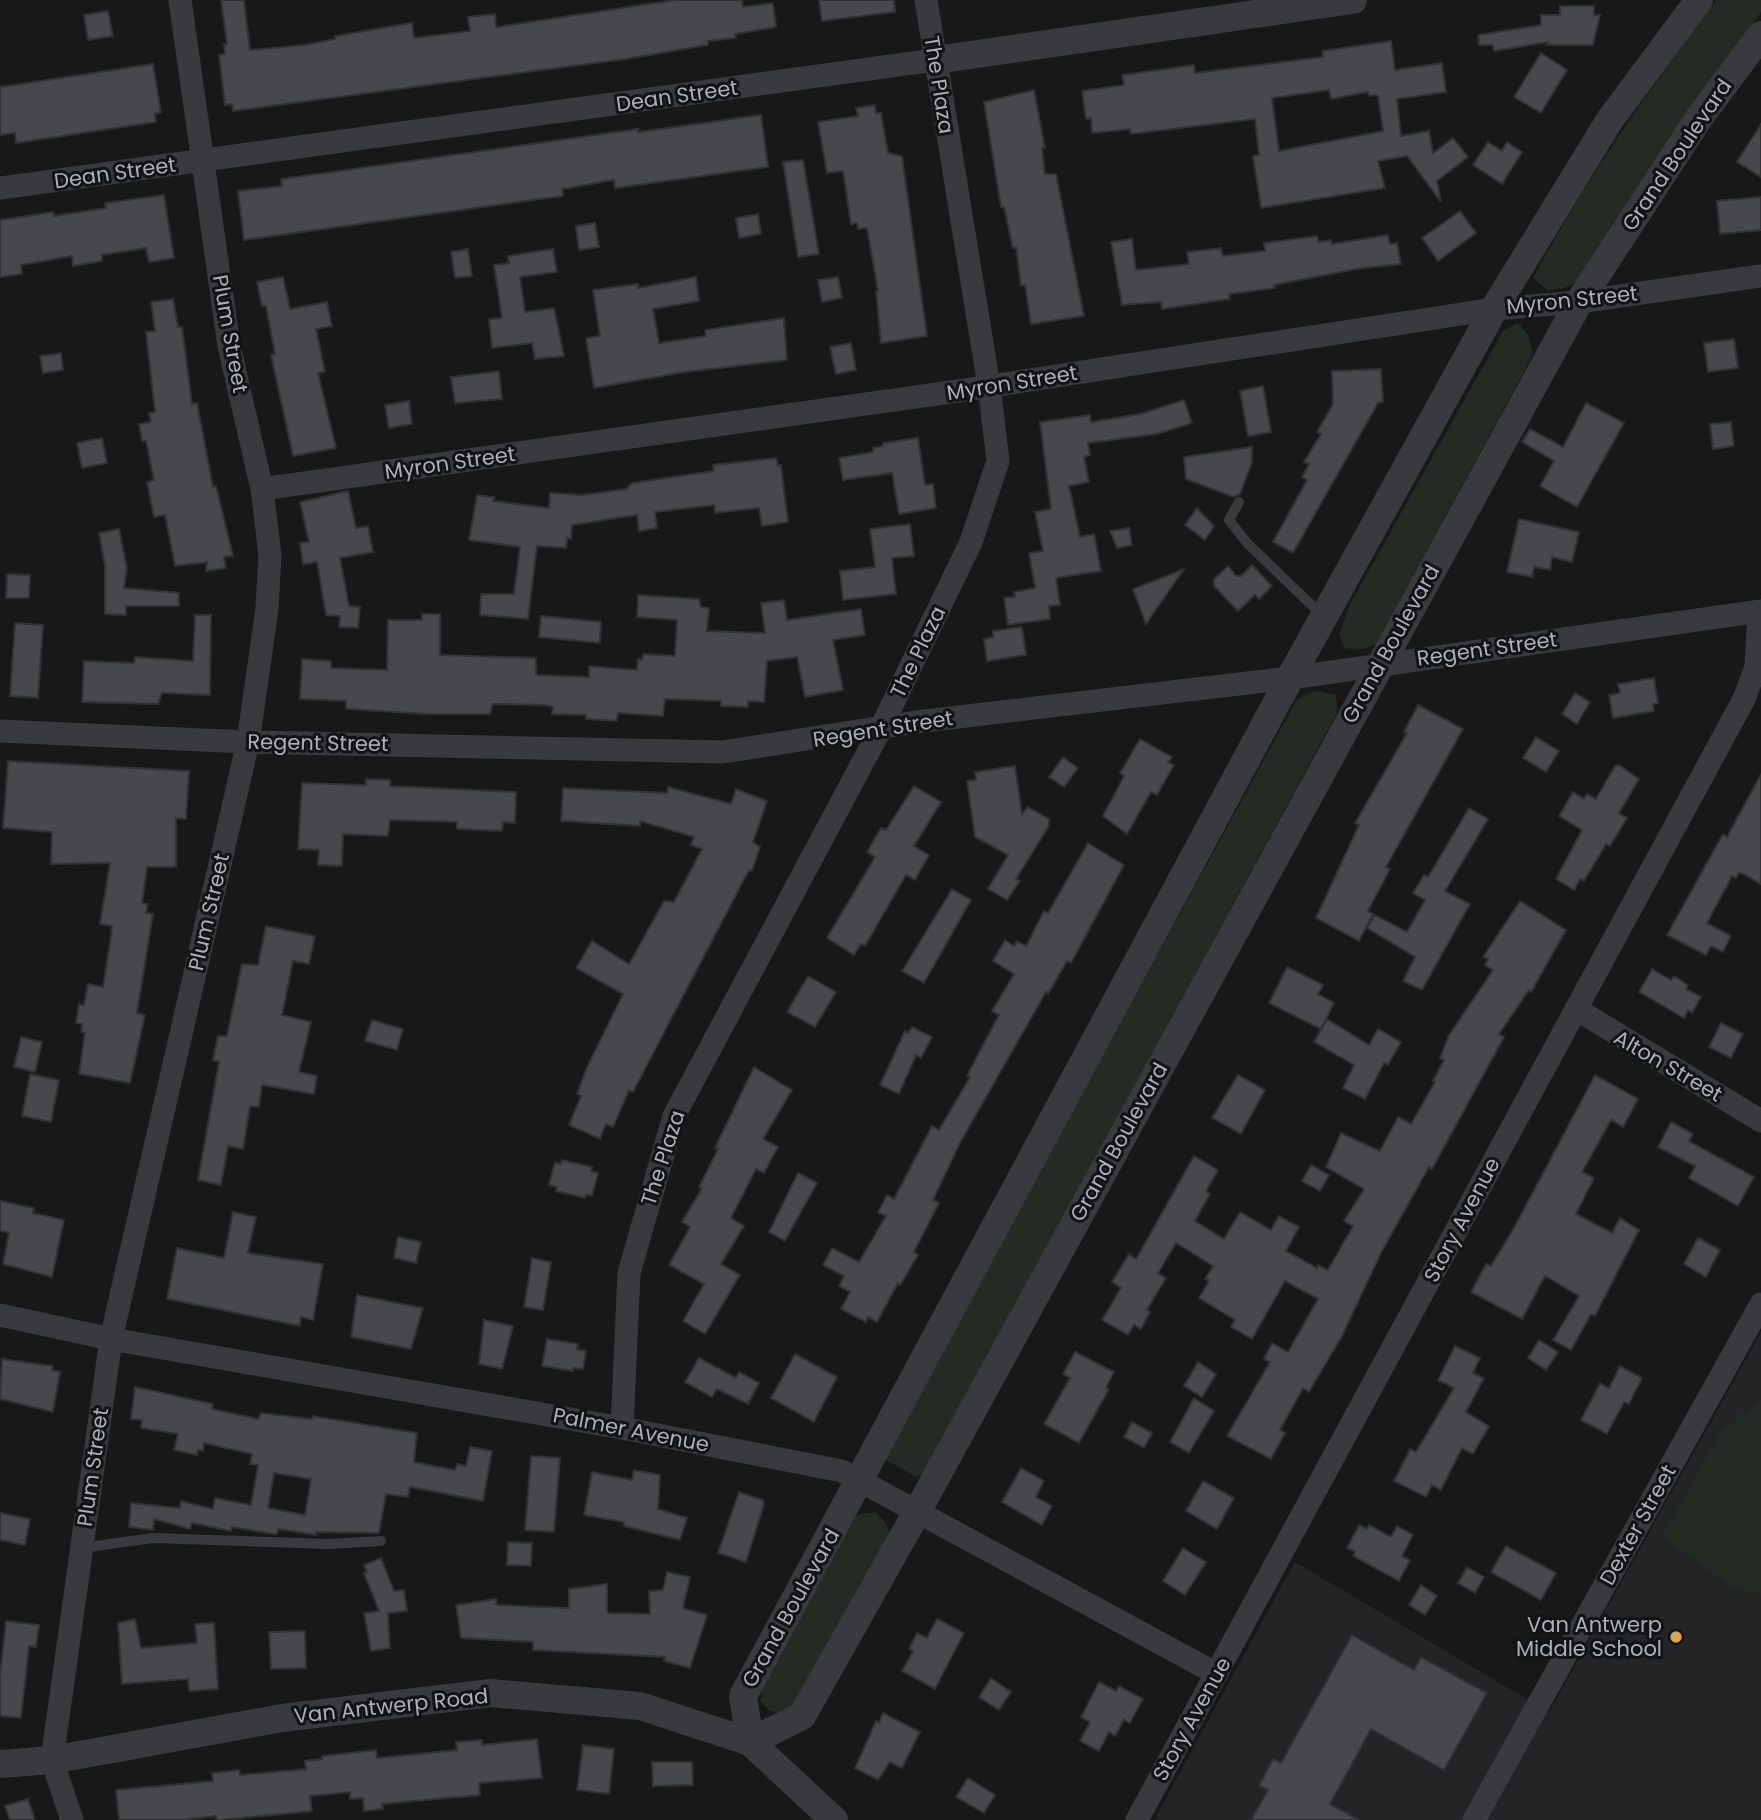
<svg xmlns="http://www.w3.org/2000/svg" width="1761" height="1820" viewBox="0 0 1761 1820" font-family="Poppins,sans-serif">
<style>
.built{fill:#242426}
.green{fill:#242b25}
.building{fill:#47484b;stroke:#323235;stroke-width:2;fill-rule:evenodd}
.lines{fill:none;stroke-linecap:round;stroke-linejoin:round}
.service{stroke:#393a3e;stroke-width:10}
.minor{stroke:#393a3e;stroke-width:23}
.tertiary{stroke:#393a3e;stroke-width:28}
.poi-dot{fill:#dca34d;stroke:#121314;stroke-width:2.5}
.labels{text-anchor:middle;stroke-width:6;stroke-linejoin:round;paint-order:stroke}
.street-label{font-size:21px;fill:#abb0b7;stroke:#121314}
.poi-label{font-size:21px;fill:#abb0b7;stroke:#121314;text-anchor:end}
</style>
<rect width="100%" height="100%" fill="#181819"/>
<path class="built" d="M1761 1332V1820H1154L1295 1562 1549 1712Z"/>
<path class="green" d="M1716 0H1761V12L1585 276 1565 288 1547 290 1533 278C1585 180 1650 88 1716 0Z
M1518 323 1528 335 1533 353 1519 381 1376 644 1359 650 1345 648 1339 635 1349 606 1503 331Z
M1315 691 1336 695 1337 713 925 1472 916 1477 883 1458 1297 699Z
M1761 1400V1595L1732 1587 1662 1537 1720 1433Z
M875 1512 885 1522 890 1534 801 1703 785 1714 770 1711 760 1701 763 1685 856 1515Z"/>
<path class="building" d="M221 0H244L250 50 305 45 335 39V36L412 23 414 38 470 31 468 17 495 14 496 27 675 0H742L743 7 773 3 776 27 735 34 736 38 708 41V45L626 59 233 111 232 104 225 105 219 55 225 54 224 44H227Z
M819 0H894L895 12 822 21Z
M1560 6H1594V15H1600L1593 45H1546L1548 42 1494 51 1493 45H1479L1478 35 1541 25V15H1560Z
M108 11 113 36 88 40 84 15Z
M1391 41 1395 70 1442 63 1446 92 1397 99 1401 136 1429 131 1433 153 1453 138 1468 157 1437 181 1441 202 1407 156 1378 161 1385 188 1261 208 1253 156 1259 155 1255 119 1131 134 1130 129 1092 133 1091 118 1086 119 1082 91 1124 85 1122 75 1194 65 1195 73 1323 57 1322 51ZM1329 90 1331 99 1368 92 1369 96 1378 95 1383 131 1279 151 1272 98Z
M1541 53 1567 70 1541 113 1514 97Z
M153 64 161 112 155 114 156 122 16 143 15 133 0 135V87Z
M1034 90 1045 148H1042L1045 174H1056L1084 316 1031 324 1025 285 1021 286 1016 247 1013 248 1004 207H1001L984 102Z
M875 105 876 113H881L888 153 902 156 927 336 881 343 876 291H878L867 228 858 229 857 223 851 224 843 171 827 173 818 122 858 116 856 108Z
M761 115 768 167 615 188 614 180 562 189 563 196 244 240 238 191 282 186 281 179 638 129V132Z
M1761 124V177L1737 162Z
M1488 142 1502 151 1507 142 1522 152 1502 184 1473 165Z
M803 160 819 254 798 257 783 162Z
M164 195 174 258 149 262 146 248 102 255V261L73 266 72 256 21 265 22 274 0 277V220L53 212 54 216 106 208 105 203Z
M1761 197V230L1720 234 1717 201Z
M1460 211 1476 233 1438 261 1422 238Z
M758 214 761 234 739 238 736 218Z
M595 223 599 247 579 250 576 226Z
M1388 235 1390 244 1397 243 1401 264 1356 269 1274 285 1275 288 1229 294 1230 299 1162 309 1161 302 1122 305 1111 242 1132 239 1136 270 1189 264 1187 252 1221 248 1223 256 1265 251 1264 243 1317 236 1319 242 1331 240 1332 244Z
M468 249 472 276 455 278 451 252Z
M553 249 557 272 520 277 525 312 554 308 564 356 535 359 532 343 492 348 489 319 502 318 494 265 509 263 508 256Z
M283 277 290 309 327 302 332 326 316 329 325 372 318 373 336 448 293 456 271 355 275 354 266 306H262L257 282Z
M696 277 699 301 653 309 659 343 706 336 705 330 784 318 787 360 685 372 594 388 586 338 600 336 593 290 638 284V288Z
M838 277 842 298 822 302 818 280Z
M173 299 178 327H182L192 404 197 403 213 487 216 486 233 556 224 557 226 568 206 571 207 562 175 566 165 515 154 517 147 482 154 480 146 441H142L139 424 151 422 149 413 155 412 146 332 155 331 151 302Z
M1734 339 1738 368 1708 372 1704 343Z
M851 343 856 370 836 374 830 347Z
M61 353 63 370 43 373 40 356Z
M1381 369 1383 402 1378 403 1293 553 1273 542 1307 480 1302 477 1309 464 1304 462 1321 434 1317 432 1333 404 1332 371Z
M499 371 502 399 455 403 451 377Z
M1263 386 1271 432 1248 436 1240 391Z
M1184 400 1192 423 1157 434 1088 443 1090 455 1084 457 1089 482 1069 486 1080 537 1094 534 1101 571 1056 578 1060 605 1049 606 1050 619 1008 625 1004 598 1015 597 1014 592 1035 588 1029 553 1043 551 1035 512 1051 509 1040 422 1090 415 1091 422 1140 414Z
M409 401 412 424 389 428 385 405Z
M1586 403 1624 423 1577 507 1540 486 1554 461 1522 442 1530 429 1563 447Z
M1731 422 1734 446 1713 449 1710 424Z
M102 438 107 463 82 468 77 443Z
M918 438 925 485 933 484 936 508 899 514 892 473 843 480 839 458 873 452V448L883 446V443Z
M1252 447V462L1240 494 1233 497 1186 479 1184 457Z
M776 458 778 466 781 465 788 522 762 526 759 508 715 513 714 505 655 512 657 528 639 531 637 515 572 525 571 539 567 538 566 548 537 546 528 619 480 615 481 594H514L520 547 469 540 477 495 494 497 493 501 549 508 550 493 582 495 626 489 632 483 714 471 713 465Z
M348 491 356 528 368 526 373 552 340 558 349 606 360 607 358 628 339 627 340 616 326 615 317 562 303 564 300 543 309 542 300 502Z
M1197 508 1214 526 1205 540 1185 525Z
M1519 519 1579 532 1572 562 1552 557 1550 570 1534 567 1532 577 1507 572Z
M910 524 914 556 892 558 896 594 843 600 840 571 875 567 870 529Z
M1129 528 1132 545 1117 548 1110 531Z
M119 529 127 568 124 588 179 593V606H126V615L105 614V566L99 533Z
M1252 565 1272 586 1259 599 1255 595 1238 611 1214 586V579L1228 566 1236 576H1241Z
M1184 569 1146 624 1133 589Z
M7 574 30 575 29 598H6Z
M638 595 699 599 701 607 709 608 707 631 765 633 761 603 784 600 787 620 861 609 865 635 833 640 843 690 805 697 797 657 767 661 764 702 748 701V707L721 706V701L665 699 663 716 618 713 617 721 586 719V715L552 714 553 707 545 705 493 704 490 714H427L346 709V701L300 699 302 659 331 661V668L387 670 388 620H422V614H440V655L536 658V675L589 677V666L637 670 638 659 642 660 643 654 675 656 677 620 637 617Z
M195 615H211L210 695 162 693 158 704 82 702 84 661 134 663 135 657 193 661Z
M541 616 601 622 600 643 539 637Z
M15 623 43 625 38 698 10 696Z
M1022 627 1026 655 987 661 984 639 993 637V631Z
M1654 678 1658 703 1653 704 1654 711 1613 718 1609 695 1620 693 1618 684Z
M1575 693 1590 702 1577 724 1562 714Z
M1418 705 1463 729 1386 867 1390 869 1368 911 1373 914 1359 941 1316 918 1359 825 1355 823 1407 733 1404 732Z
M1536 737 1559 751 1546 772 1523 758Z
M1140 739 1172 757 1168 762 1174 765 1157 795 1151 792 1127 834 1103 816 1124 776 1120 773Z
M1063 757 1078 768 1064 787 1049 777Z
M8 761 189 771 186 819 176 818V867H147L142 903 148 904 146 913 153 914 137 1013 145 1015 130 1083 79 1074 85 1033 81 1032 82 1024 76 1023 79 1004 84 1005 88 984 103 987 111 936 112 926 100 924 110 863 51 864 52 832 3 828Z
M1619 765 1639 779 1619 813 1627 818 1610 846 1606 844 1584 881 1580 879 1574 890 1556 879 1582 830 1559 816 1573 792 1584 799 1587 794 1596 799 1615 766Z
M1015 766 1022 814 1028 807 1049 819V826L1016 879 1020 881 1007 900 988 889 1008 855 975 837 967 781 976 780 975 772Z
M1761 774V884L1743 874 1739 873 1736 878 1732 876 1707 923 1731 936 1723 952 1711 946 1706 955 1667 935 1723 834 1727 837Z
M366 779 390 780V786L516 792 515 823 503 822 502 831 457 829V822L390 820 388 836 343 834 342 866 318 865 319 850 298 849 302 783 366 785Z
M914 786 941 802 914 846 929 855 915 880 906 875 865 946 861 944 854 955 827 938 875 857 867 852 881 828 886 830Z
M668 787 731 804 736 789 767 801 753 842 760 847 752 871 749 870 633 1092 629 1090 613 1127 606 1124 600 1139 569 1125 581 1096 577 1094 588 1065 623 994 576 968 592 941 629 964 664 901 674 902 702 849 691 845 694 837 640 821V826L561 821 563 788 667 793Z
M1469 808 1488 819 1445 891 1470 904 1422 990 1403 981 1415 957 1367 928 1375 915 1407 932 1425 900 1413 893 1424 875 1428 877Z
M1088 843 1124 865 1071 963 1067 961 1048 994 1046 992 961 1141 933 1200 939 1203 914 1252 918 1255 900 1285 898 1283 877 1322 868 1317 866 1322 841 1309 850 1292 839 1286 844 1276 823 1265 832 1248 859 1262 886 1216 878 1212 887 1195 894 1199 932 1126 939 1130 970 1077 967 1076 975 1060 999 1015 992 1011 1014 974 993 961 1005 940 1014 946 1017 941 1026 946 1044 911 1048 913Z
M952 889 971 900 924 983 902 971Z
M1520 901 1566 930 1531 992 1529 990 1499 1034 1504 1037 1432 1169 1429 1167 1382 1251 1342 1336 1309 1392 1303 1388 1280 1430 1285 1433 1271 1459 1227 1436 1270 1362 1264 1359 1272 1343 1288 1352 1318 1299 1285 1281 1252 1339 1231 1327 1235 1320 1199 1298 1209 1281 1205 1279 1213 1266 1176 1243 1158 1273 1166 1278 1147 1310 1150 1312 1141 1329 1134 1325 1128 1335 1102 1320 1121 1288 1112 1282 1129 1254 1136 1259 1194 1156 1218 1170 1206 1191 1210 1194 1195 1221 1224 1239 1240 1212 1271 1230 1279 1216 1299 1227 1286 1251 1317 1268 1318 1265 1328 1270 1353 1226 1344 1221 1364 1189 1326 1167 1341 1133 1380 1151 1398 1117 1411 1124 1435 1082 1433 1081 1444 1060 1440 1058 1449 1035 1493 970 1485 965 1488 959 1483 957Z
M266 926 315 936 309 964 293 961 282 1015 311 1022 299 1072 317 1076 314 1094 262 1085 259 1107 250 1106 243 1149 228 1146 221 1185 198 1180 219 1062 213 1060 218 1036H227L242 964 258 965Z
M1287 967 1323 985 1318 994 1334 1003 1321 1029 1269 1003Z
M1652 969 1671 980 1674 976 1688 985 1686 989 1701 997 1692 1013 1688 1010 1684 1018 1639 992Z
M808 976 836 992 815 1027 787 1012Z
M1327 1019 1369 1045 1378 1029 1401 1042 1388 1065 1384 1063 1365 1099 1343 1088 1354 1065 1314 1042Z
M372 1020 403 1029 397 1050 365 1041Z
M1721 1023 1743 1034 1731 1058 1709 1047Z
M912 1027 932 1037 921 1058 916 1055 899 1094 880 1085 905 1031 908 1033Z
M21 1037 42 1042 35 1072 14 1067Z
M754 1067 792 1090 763 1139 778 1147 764 1173 756 1169 731 1218 744 1226 721 1264 740 1275 705 1334 683 1321 704 1284 669 1265 690 1227 682 1222 702 1188 699 1187 718 1149 715 1148Z
M30 1074 59 1080 51 1122 22 1116Z
M1238 1075 1265 1090 1241 1134 1212 1118Z
M1595 1075 1638 1099 1623 1127 1611 1120 1582 1172 1594 1178 1576 1214 1612 1233 1620 1218 1639 1230 1595 1316 1591 1314 1571 1350 1553 1340 1579 1296 1545 1276 1522 1319 1471 1292 1486 1264 1491 1266 1515 1226Z
M1671 1122 1693 1134 1689 1141 1754 1177 1738 1206 1689 1178 1695 1166 1658 1147Z
M562 1160 592 1167 591 1171 598 1173 592 1196 586 1194 585 1198 556 1191 557 1187 549 1185 555 1162 561 1164Z
M1311 1165 1329 1175 1320 1191 1302 1181Z
M798 1173 817 1183 785 1241 769 1232Z
M0 1201 34 1208 33 1213 64 1220 52 1277 3 1264 9 1233 0 1231Z
M233 1212 256 1217 248 1253 323 1264 313 1320 301 1317 300 1326 167 1299 177 1248 224 1258Z
M398 1237 421 1242 416 1263 394 1258Z
M1698 1238 1720 1250 1706 1277 1684 1264Z
M532 1258 551 1262 543 1310 524 1307Z
M357 1295 423 1308 411 1349 351 1337Z
M484 1320 513 1326 502 1369 479 1364Z
M547 1339 578 1344 577 1349 586 1351 583 1369 573 1368V1371L542 1366Z
M1539 1340 1558 1352 1546 1370 1528 1358Z
M1455 1346 1480 1358 1473 1373 1484 1378 1466 1412 1489 1426 1473 1454 1462 1448 1441 1490 1432 1485 1426 1497 1394 1481 1410 1449 1416 1452 1454 1388 1438 1380Z
M1075 1352 1114 1372 1106 1388 1109 1389 1079 1443 1044 1424 1070 1378 1063 1374Z
M795 1354 837 1377 814 1422 771 1398Z
M699 1358 736 1378 739 1372 759 1383 748 1404 717 1389 712 1397 685 1382Z
M2 1359 53 1366 52 1370 60 1372 53 1412 0 1399Z
M1198 1362 1216 1374 1202 1397 1184 1386Z
M1620 1366 1642 1378 1629 1404 1624 1402 1607 1434 1581 1420 1600 1383 1609 1388Z
M135 1387 213 1404 212 1409 258 1419 261 1413 312 1419 313 1416 417 1433 414 1462 455 1470 457 1464 466 1466 470 1447 492 1451 483 1501 410 1487 408 1497 386 1494 379 1533 316 1532V1535L278 1529 277 1534H274L232 1527 231 1531 192 1523 190 1529 154 1519 153 1530 129 1527 131 1503 180 1508 181 1501 213 1509 215 1498 251 1505 258 1465 250 1464 252 1454 204 1443 203 1451 198 1450 197 1455 174 1450 178 1434 141 1428 142 1420 131 1419ZM274 1473 311 1479 305 1515 268 1508Z
M1194 1398 1214 1411 1189 1453 1170 1442Z
M1132 1422 1152 1433 1144 1448 1124 1437Z
M531 1456 560 1458 554 1532 525 1530Z
M1021 1468 1044 1481 1036 1497 1052 1506 1042 1525 1002 1502Z
M634 1470 660 1475 658 1509 687 1518 680 1540 624 1526V1522L584 1515 592 1472 632 1480Z
M1203 1481 1234 1498 1217 1529 1186 1511Z
M739 1492 763 1500 764 1504 746 1562 718 1553Z
M0 1513 30 1519 25 1545 0 1540Z
M1359 1525 1367 1529 1369 1525 1391 1537 1397 1526 1413 1535 1402 1556 1410 1560 1399 1581 1353 1556 1355 1552 1347 1548Z
M508 1542 532 1543 531 1566 507 1565Z
M1506 1546 1556 1573 1541 1600 1491 1572Z
M1183 1548 1206 1562 1185 1595 1163 1581Z
M381 1558 394 1591 404 1590 407 1611 388 1613 390 1648 371 1651 364 1613 379 1611 364 1573 367 1572 364 1565Z
M1467 1567 1484 1577 1475 1593 1458 1583Z
M667 1572 690 1577 683 1608 707 1615 690 1668 664 1661 665 1657 533 1650V1642L461 1638 456 1605 496 1599 497 1605 569 1608V1589L607 1584V1611L609 1613 650 1614 649 1591 663 1590Z
M1421 1585 1437 1596 1425 1615 1409 1605Z
M135 1619 141 1648 197 1643 195 1624 214 1623 218 1689 189 1691 188 1679 122 1684 118 1623Z
M937 1619 964 1633 935 1689 902 1671 913 1651 909 1649 917 1633 927 1638Z
M6 1621 39 1625 36 1647 29 1646 21 1718 0 1716V1675Z
M305 1631 306 1668 271 1669 269 1632Z
M1352 1635 1414 1670 1421 1657 1487 1693 1444 1770 1371 1729 1330 1804 1359 1820H1251L1268 1790 1259 1786 1273 1759 1281 1763Z
M991 1678 1011 1692 999 1710 979 1697Z
M1099 1682 1116 1691 1119 1686 1143 1699 1130 1723 1124 1720 1115 1736 1109 1732 1099 1751 1080 1741 1090 1722 1081 1717Z
M883 1713 920 1732 902 1768 890 1762 878 1780 855 1768 876 1721 879 1723Z
M537 1739 542 1778 479 1783 480 1795 382 1804 383 1809 364 1811 363 1798 350 1799V1792L310 1796 312 1811 220 1820H216V1816L183 1820H119L116 1790 213 1781 212 1773 239 1770 240 1775 306 1769 305 1761 322 1759V1756L376 1750 377 1758 457 1750 456 1742 482 1740V1745Z
M583 1745 614 1749 609 1794 577 1790Z
M652 1762H692L693 1785 653 1786Z
M968 1778 995 1795 984 1813 956 1797Z
M28 1799 35 1820H10L5 1806Z"/>
<g class="lines">
<path class="service" d="M1239 502 1229 520 1247 543 1322 615
M82 1548 152 1538 328 1544 381 1541"/>
<path class="minor" d="M0 188 935 60
M262 489 958 391 1494 309 1579 302 1761 276
M0 731 248 742 723 752 916 722 1290 678 1761 611
M1576 1009 1761 1121
M0 1315 111 1339 622 1428 842 1471 1217 1674
M622 1428 629 1273 674 1116 880 730 971 542 998 461 989 386 926 0
M72 1820 52 1760 111 1339 248 742 267 609 270 555 262 489 229 346 180 0
M1137 1820 1744 699 1756 667 1759 612
M1474 1820 1761 1304"/>
<path class="tertiary" d="M1699 0 1609 121 1494 309 1290 678 743 1696 750 1742 802 1716 917 1512 1579 302 1699 118 1761 35
M935 60 1353 0
M0 1764 52 1760 282 1718 490 1693 640 1706 750 1742 834 1820"/>
</g>
<circle class="poi-dot" cx="1676" cy="1637" r="7"/>
<g class="labels">
<g class="street-label">
<text transform="translate(939 85) rotate(81)" y="7">The Plaza</text>
<text transform="translate(677 96) rotate(-8)" y="7">Dean Street</text>
<text transform="translate(1677 155) rotate(-56)" y="7">Grand Boulevard</text>
<text transform="translate(115 173) rotate(-8)" y="7">Dean Street</text>
<text transform="translate(1572 300) rotate(-6)" y="7">Myron Street</text>
<text transform="translate(230 334) rotate(80)" y="7">Plum Street</text>
<text transform="translate(1012 383) rotate(-9)" y="7">Myron Street</text>
<text transform="translate(450 463) rotate(-8)" y="7">Myron Street</text>
<text transform="translate(1391 644) rotate(-61)" y="7">Grand Boulevard</text>
<text transform="translate(1487 649) rotate(-8)" y="7">Regent Street</text>
<text transform="translate(918 652) rotate(-64)" y="7">The Plaza</text>
<text transform="translate(883 729) rotate(-9)" y="7">Regent Street</text>
<text transform="translate(318 743) rotate(1)" y="7">Regent Street</text>
<text transform="translate(209 912) rotate(-77)" y="7">Plum Street</text>
<text transform="translate(1668 1066) rotate(30)" y="7">Alton Street</text>
<text transform="translate(1119 1142) rotate(-61)" y="7">Grand Boulevard</text>
<text transform="translate(663 1158) rotate(-72)" y="7">The Plaza</text>
<text transform="translate(1462 1220) rotate(-62)" y="7">Story Avenue</text>
<text transform="translate(631 1430) rotate(11)" y="7">Palmer Avenue</text>
<text transform="translate(93 1467) rotate(-82)" y="7">Plum Street</text>
<text transform="translate(1638 1525) rotate(-61)" y="7">Dexter Street</text>
<text transform="translate(791 1608) rotate(-61)" y="7">Grand Boulevard</text>
<text transform="translate(391 1706) rotate(-6)" y="7">Van Antwerp Road</text>
<text transform="translate(1192 1719) rotate(-61)" y="7">Story Avenue</text>
</g>
<g class="poi-label">
<text x="1662" y="1632">Van Antwerp<tspan x="1662" dy="24">Middle School</tspan></text>
</g>
</g>
</svg>
